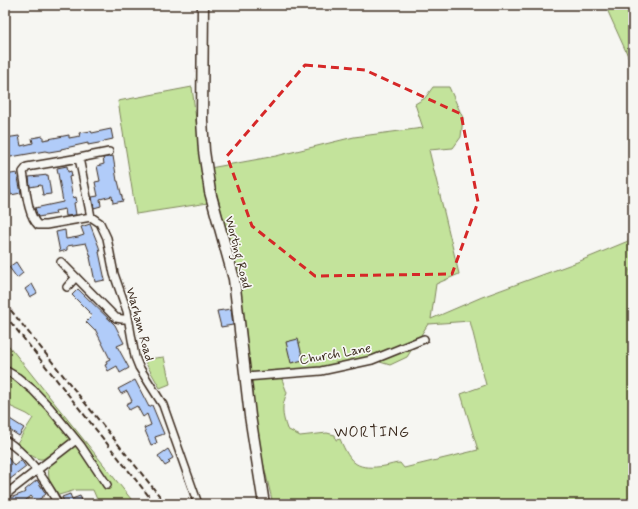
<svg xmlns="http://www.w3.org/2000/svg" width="638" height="509" viewBox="0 0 638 509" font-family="Mynerve,sans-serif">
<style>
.green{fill:#c3e39b;stroke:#7f865c;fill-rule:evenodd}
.building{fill:#b1ccf9;stroke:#3b2a1e}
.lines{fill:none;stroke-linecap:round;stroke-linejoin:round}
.street-casing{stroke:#3b2a1e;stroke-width:10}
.secondary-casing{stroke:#3b2a1e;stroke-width:13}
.street{stroke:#f6f6f2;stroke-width:7}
.secondary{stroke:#f6f6f2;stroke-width:10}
.rail{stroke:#3b2a1e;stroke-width:2;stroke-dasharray:6 3;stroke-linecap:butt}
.marked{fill:none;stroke:#d62828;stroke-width:3;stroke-dasharray:8 5;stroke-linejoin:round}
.labels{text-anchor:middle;stroke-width:3.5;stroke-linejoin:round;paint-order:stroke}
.street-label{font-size:13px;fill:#3b2a1e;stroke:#f6f6f2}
.quarter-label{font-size:15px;letter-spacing:1px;fill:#3b2a1e;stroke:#f6f6f2}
</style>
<rect width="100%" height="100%" fill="#f6f6f2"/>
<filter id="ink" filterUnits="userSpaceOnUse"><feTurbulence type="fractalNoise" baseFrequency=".025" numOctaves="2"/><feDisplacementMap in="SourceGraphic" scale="8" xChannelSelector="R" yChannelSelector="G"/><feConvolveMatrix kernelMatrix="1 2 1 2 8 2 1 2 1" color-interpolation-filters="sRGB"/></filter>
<g filter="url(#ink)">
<path class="green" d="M605 5H633V67Z
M192 87 205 192 208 203 136 214 118 101Z
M433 87H449L463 118 461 137 453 148 429 150 459 274 436 284 431 319 482 297 580 261 633 239V268L630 270 633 282V504H273L261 454 249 380 246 333 239 280 210 168 276 156 354 137 423 128 415 104 425 98ZM470 321 486 385 461 394 478 450 404 468 400 463C395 463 390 465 385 466 357 470 351 465 340 439L336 440 335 435 327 433 300 436 287 429C282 414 281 407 287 393L282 379 273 377 380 358V362L390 365 407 357 428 324Z
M5 341 135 504H99L93 490H76L59 495 49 480 48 467 53 461 49 455C47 456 45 458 43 459 35 461 22 448 17 443L33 418 27 414 5 404Z
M164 357 170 384 160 388 145 362 147 359Z"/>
<path class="building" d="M111 129 113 139 104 141V142L88 145V143L61 149V150L49 152 45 151 5 158V138L19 136 21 146 33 143 32 138 43 136V140L69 135V138L80 136 79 133 91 131 92 133Z
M113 156 117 181H118L123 201 113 203 112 196 100 199 101 206 94 208 92 197 98 196 95 182 100 181 97 166 104 164 103 158Z
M67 166 68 172 71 171 72 176 69 177 73 198 76 197 77 202 74 203 76 215 66 216 65 209 55 211 56 214 38 217 35 208 63 202 57 168Z
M17 173 21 193 11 195 9 182H6L5 175Z
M48 175 51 194 43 195 41 185 30 187 29 177Z
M90 224 99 247 100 252H99L105 280 95 282 90 257H91L86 243 67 246V250L60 252 56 232 65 230 66 239 78 237 84 235 81 227Z
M16 262 23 273 17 278 9 267Z
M32 284 37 293 30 297 25 289Z
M78 289 115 325 124 343 117 346 129 368 120 373 117 366 108 371 105 365 107 364 106 361 110 359 95 329 94 330 86 322 92 316 88 313 89 312 72 295Z
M231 309 233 325 221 327 217 311Z
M298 339 303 360 291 363 286 342Z
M135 380 149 407 152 405 164 434 155 437 157 443 151 445 144 428 151 425 147 414 143 417 137 406 129 410 126 404 132 401 127 391 121 394 118 389Z
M5 416 24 428 19 436 5 427Z
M168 449 173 458 168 461 170 463 165 466 158 456Z
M5 453 14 466 21 460 26 467 5 483Z
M37 480 46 494 36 502 31 496 25 501V504H18V501L11 504H6L5 500 26 492 25 490Z
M70 494 72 499 80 496 82 500 74 504H63V502H64L62 497Z"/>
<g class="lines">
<g class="street-casing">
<path id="street" d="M79 158 91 217 46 225H38C27 215 26 187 23 172L27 167Z
M79 158 109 152
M91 217 100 223 107 238 114 274 127 311 135 357 139 367 163 405 198 504
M61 262 116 318 122 319H128
M67 287 76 277
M5 370 17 377 33 390 50 408 81 446 107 485
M246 377 321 371 372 360 424 339
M5 440C29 455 45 479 58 504
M5 495 76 440"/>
</g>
<g class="secondary-casing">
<path id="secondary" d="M203 5 202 120 204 151 210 192 234 279 250 416 264 504"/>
</g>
<use href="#street" class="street"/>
<use href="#secondary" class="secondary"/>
<path class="rail" d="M5 303 166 504
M5 315 155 504"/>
</g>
</g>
<path class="marked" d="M305 65 365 70 461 114 478 202 452 274 315 276 252 226 227 156Z"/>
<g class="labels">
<g class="street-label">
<text transform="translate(239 252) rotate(76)" y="5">Worting Road</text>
<text transform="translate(141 324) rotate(75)" y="5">Warham Road</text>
<text transform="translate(335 353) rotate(-10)" y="5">Church Lane</text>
</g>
<g class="quarter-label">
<text x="372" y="437">WORTING</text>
</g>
</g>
<rect width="638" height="509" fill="none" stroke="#f6f6f2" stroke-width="20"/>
<rect x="10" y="10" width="618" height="489" fill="none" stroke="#3b2a1e" stroke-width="1.5" filter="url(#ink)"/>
</svg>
